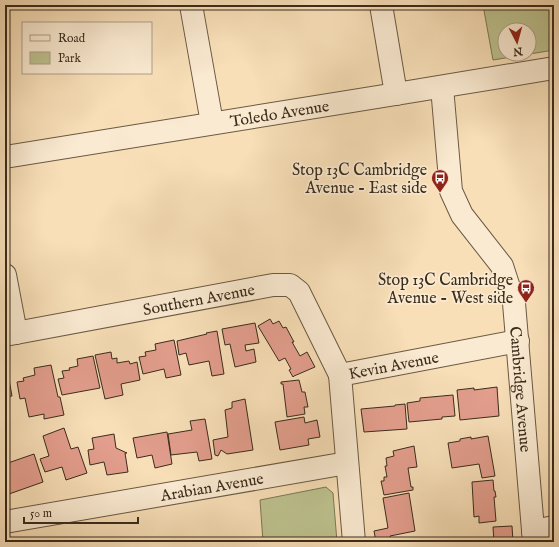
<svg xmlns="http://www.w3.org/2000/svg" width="559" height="547" viewBox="0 0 559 547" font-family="'IM FELL English',serif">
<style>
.green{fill:#bdc28f;stroke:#7c7756;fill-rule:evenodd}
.building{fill:#e39e8d;stroke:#3a2c1c}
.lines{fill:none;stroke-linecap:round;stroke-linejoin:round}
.minor-casing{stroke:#6a5943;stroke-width:24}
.minor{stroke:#faead1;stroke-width:22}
.labels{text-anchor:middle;stroke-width:3.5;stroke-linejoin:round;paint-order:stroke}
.street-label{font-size:16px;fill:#3a2c1c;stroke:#faead1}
.poi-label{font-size:16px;fill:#3a2c1c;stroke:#faead1;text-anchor:end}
</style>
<rect width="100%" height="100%" fill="#f8dfb8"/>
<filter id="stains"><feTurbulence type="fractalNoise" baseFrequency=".005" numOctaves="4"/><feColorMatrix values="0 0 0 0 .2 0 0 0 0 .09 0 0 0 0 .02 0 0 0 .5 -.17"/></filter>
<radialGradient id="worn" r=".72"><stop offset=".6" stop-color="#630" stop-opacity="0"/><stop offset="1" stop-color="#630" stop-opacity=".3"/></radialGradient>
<path class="green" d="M483 5H554V50L493 60ZM505 30H529V54H505Z
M326 487 333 493 337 542H263L260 500Z"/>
<path class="building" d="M270 319 273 324 279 321 283 328 286 327 294 342H292L300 356 307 352 315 367 294 376 293 377 289 370 291 369 285 358 279 361 258 326Z
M255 323 259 343 245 345 246 351 254 349 256 362 235 367 230 344 225 345 222 329Z
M217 331 224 374 212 376 209 361 189 365 186 353 179 355 177 341 207 334 206 333Z
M174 340 181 375 166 378 164 369 143 374 139 357 146 356 145 352 156 350 155 344Z
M111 352 112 359 117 358V363L129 361 130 364 137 362 140 380 121 384 123 395 105 399 95 355Z
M93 356 100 388 62 395 58 379 64 378 62 371 70 370 69 368 78 366 77 359Z
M51 365 58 397H60L64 415 44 419V414L29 417 25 398 20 399 17 382 24 381 23 378 35 375 34 368Z
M5 374H8L12 396 5 397Z
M299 380 302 392H305L308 407H304L305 414 287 417 283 384H281V382Z
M497 387 499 416 460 420 457 390 474 388V390Z
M453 395 455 416 442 417V419L409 422 407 403 420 401V398Z
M245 399 253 450 227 454 221 450 218 456 215 455 213 440 228 437 225 410 232 408V402Z
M405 404 407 429 364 432 361 409 395 406V405Z
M304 417 305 423 317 420 320 437 308 439 309 445 280 450 275 422Z
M205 419 212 459 199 461 197 452 171 455 168 434 192 430 190 421Z
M64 428 71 449 78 447 87 473 66 480 62 467 45 472 40 459 49 456 43 436Z
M167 432 172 464 155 468 152 455 137 458 133 438Z
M114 434 116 448 127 453H125L128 472 107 475 104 462 90 465 88 450 94 449 92 438Z
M488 436 495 476 482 478 479 464 452 468 448 443 460 441V439L471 437V439Z
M414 446 417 467 408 468 411 487H413V490L384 495 381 481H384V477H387L385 466H387L386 458 394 456 393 451Z
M34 454 43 482 9 494 5 482V464Z
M493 480 494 491H495L496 497H494L496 521 479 523V516L474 517 472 482Z
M409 493 415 531 390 536 391 540 376 542 374 531 388 528 383 498Z
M512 526 513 542H494L493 527Z
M400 539 401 542H383L391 540Z"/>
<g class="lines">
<g class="minor-casing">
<g id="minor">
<path d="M191 5 212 123"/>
<path d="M381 5 396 94"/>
<path id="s1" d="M442 87 451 191 462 215 502 266 514 303 534 542"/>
<path id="s2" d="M5 157 396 94 554 68"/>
<path d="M5 275 16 333"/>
<path id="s3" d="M5 335 273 285H290L299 292 340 375"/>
<path id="s4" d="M5 522 347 463"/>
<path d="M533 531 554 527"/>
<path id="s5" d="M354 542 340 375 518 341"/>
</g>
</g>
<use href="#minor" class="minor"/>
</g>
<defs>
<g id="bus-pin" transform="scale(0.9)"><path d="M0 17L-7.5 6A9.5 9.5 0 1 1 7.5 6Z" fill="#8f2418" stroke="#faead1"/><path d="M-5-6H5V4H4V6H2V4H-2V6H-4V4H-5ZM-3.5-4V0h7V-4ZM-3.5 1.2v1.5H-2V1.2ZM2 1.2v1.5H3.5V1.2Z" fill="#fff"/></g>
</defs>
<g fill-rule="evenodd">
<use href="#bus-pin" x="440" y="178"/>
<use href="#bus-pin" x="526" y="288"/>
</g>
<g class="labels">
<g class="street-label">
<text dy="6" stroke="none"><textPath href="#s2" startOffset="278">Toledo Avenue</textPath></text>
<text dy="6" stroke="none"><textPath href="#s3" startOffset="197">Southern Avenue</textPath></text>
<text dy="6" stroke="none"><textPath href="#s5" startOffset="222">Kevin Avenue</textPath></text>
<text dy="6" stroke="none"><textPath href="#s1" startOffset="321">Cambridge Avenue</textPath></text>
<text dy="6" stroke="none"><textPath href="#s4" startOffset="210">Arabian Avenue</textPath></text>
</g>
<g class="poi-label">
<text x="427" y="175">Stop 13C Cambridge<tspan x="427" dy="18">Avenue - East side</tspan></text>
<text x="513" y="285">Stop 13C Cambridge<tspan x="513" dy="18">Avenue - West side</tspan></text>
</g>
</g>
<rect width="559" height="547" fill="none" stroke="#f8dfb8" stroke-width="20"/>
<rect x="6" y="6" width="547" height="535" fill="none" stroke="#3a2c1c" stroke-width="2"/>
<rect x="10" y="10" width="539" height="527" fill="none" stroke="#3a2c1c"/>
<rect x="22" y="22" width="130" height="52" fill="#faead1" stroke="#ad9e89"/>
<rect x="30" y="35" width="20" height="6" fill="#faead1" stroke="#ad9e89"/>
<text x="58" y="42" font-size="12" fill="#3a2c1c">Road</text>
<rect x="30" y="52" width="20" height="12" fill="#bdc28f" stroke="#ad9e89"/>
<text x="58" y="62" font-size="12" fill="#3a2c1c">Park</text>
<g transform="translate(517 42) rotate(174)"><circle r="19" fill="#faead1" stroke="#ad9e89"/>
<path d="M0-3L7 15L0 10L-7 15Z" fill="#8f2418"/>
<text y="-6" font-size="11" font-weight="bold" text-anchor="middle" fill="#3a2c1c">N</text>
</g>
<path d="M24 517v6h114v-6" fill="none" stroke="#3a2c1c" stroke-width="2"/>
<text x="30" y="517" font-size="12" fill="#3a2c1c" stroke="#faead1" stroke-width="3" paint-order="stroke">50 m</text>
<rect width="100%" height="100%" filter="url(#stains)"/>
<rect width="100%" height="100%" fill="url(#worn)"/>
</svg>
